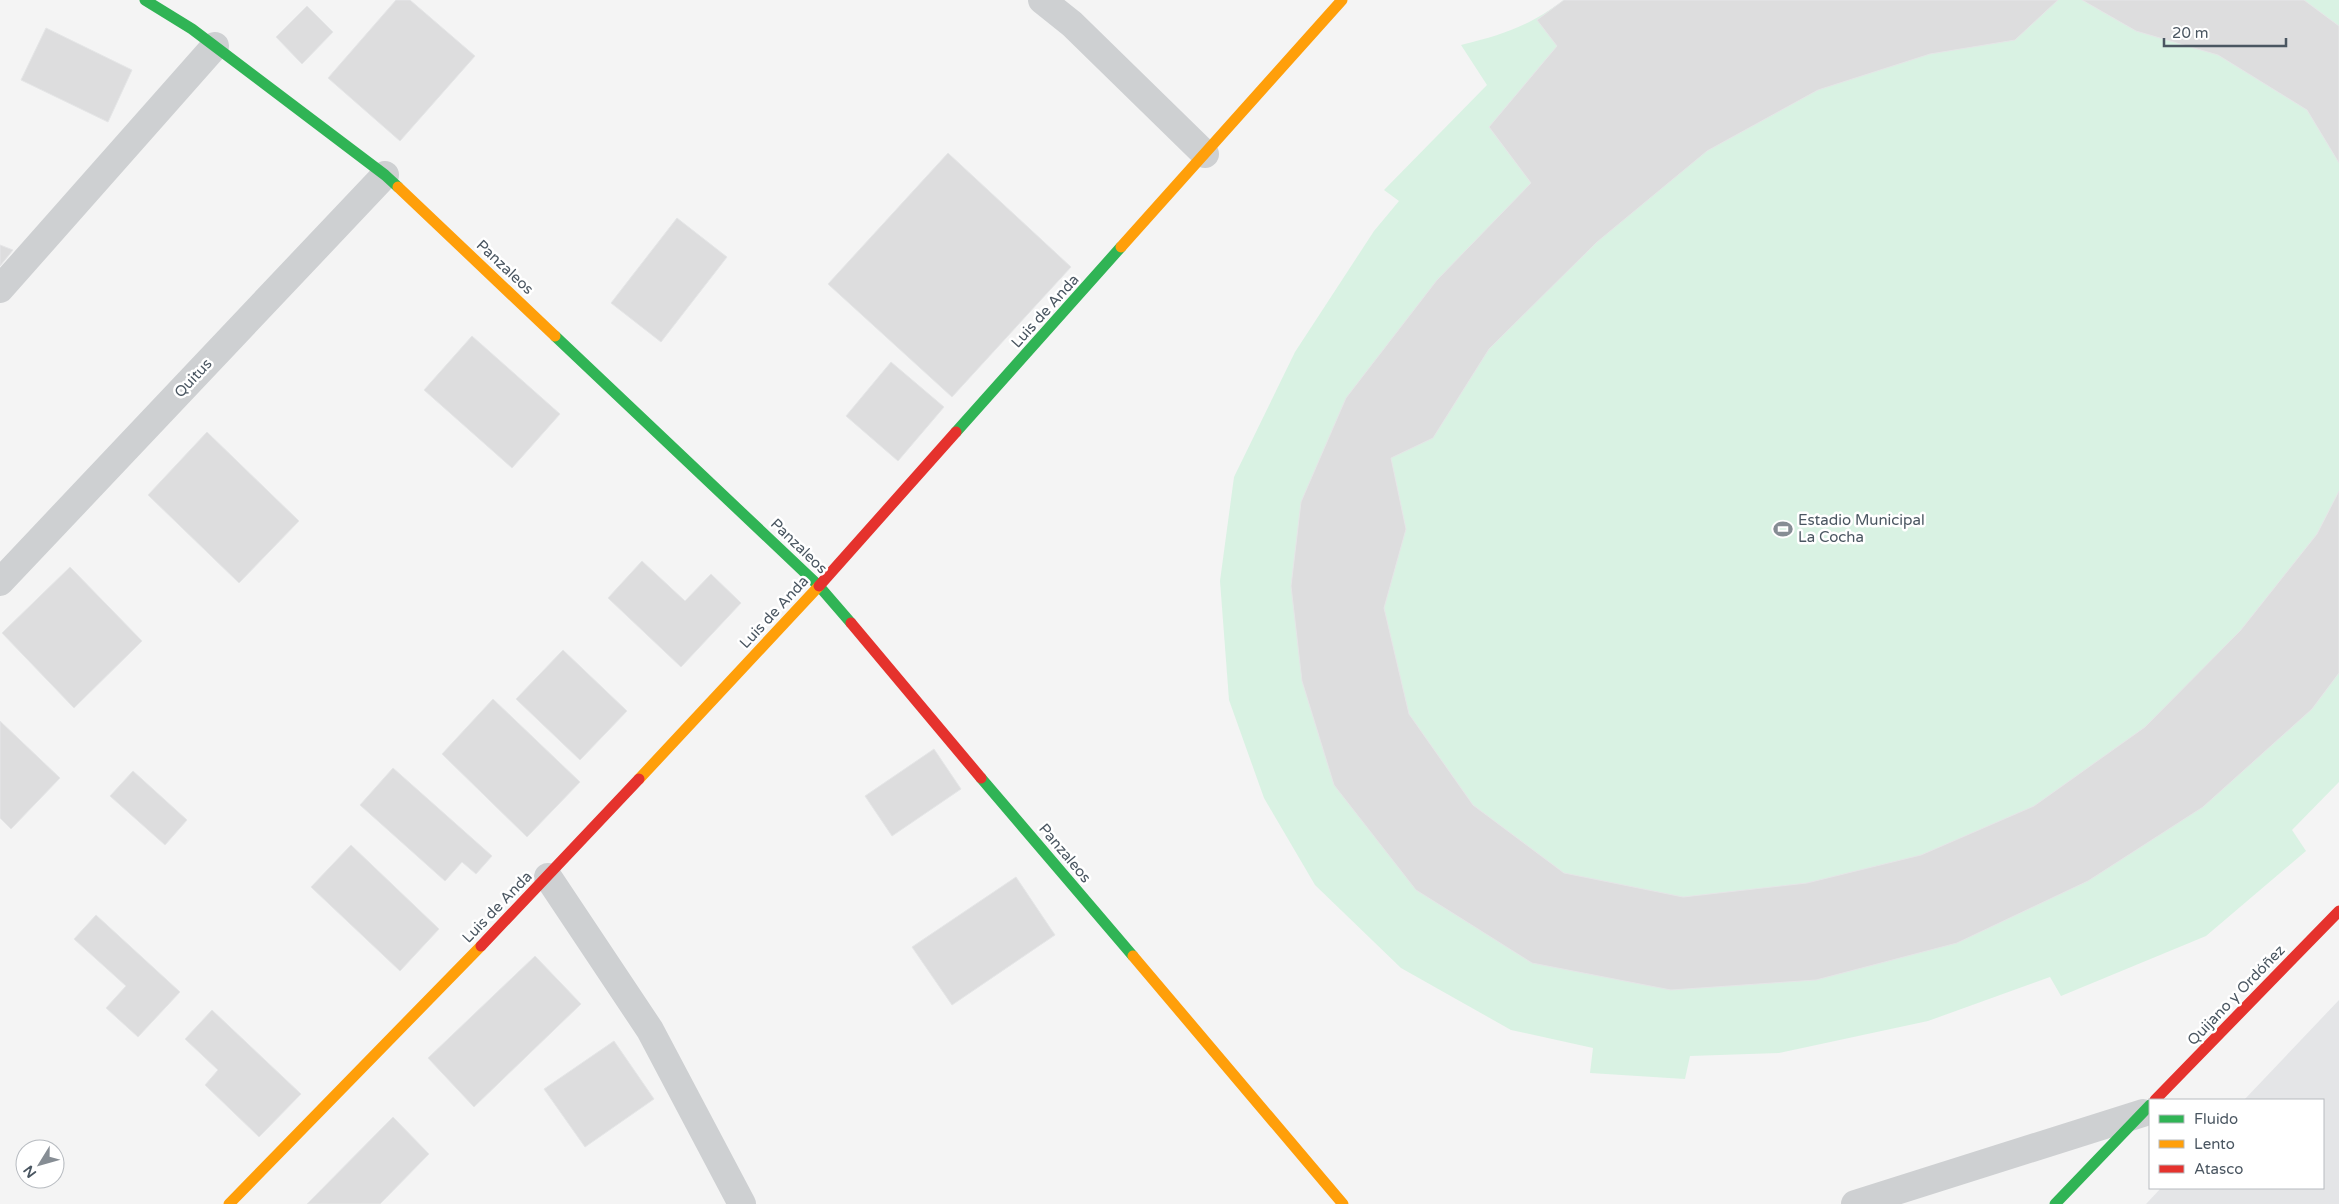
<svg xmlns="http://www.w3.org/2000/svg" width="2339" height="1204" viewBox="0 0 2339 1204" font-family="'Varela Round',sans-serif">
<style>
.airport{fill:#e4e5e7}
.green{fill:#d9f2e3}
.building{fill:#ddddde;stroke:#e5e6e7}
.lines{fill:none;stroke-linecap:round;stroke-linejoin:round}
.street{stroke:#ced0d2;stroke-width:28}
.fast{stroke:#30b455;stroke-width:11}
.slow{stroke:#ff9f0a;stroke-width:11}
.jam{stroke:#e5322d;stroke-width:11}
.labels{text-anchor:middle;stroke-width:5;stroke-linejoin:round;paint-order:stroke}
.street-label{font-size:15px;fill:#4a5661;stroke:#fff}
.poi-label{font-size:15px;fill:#4a5661;stroke:#fff;text-anchor:start}
</style>
<rect width="100%" height="100%" fill="#f4f4f4"/>
<path class="airport" d="M2339 1000V1204H2146L2161 1188H2323V1100H2244Z"/>
<path class="green" d="M1564 0H2339V782L2292 830 2306 851 2206 936 2061 996 2050 977 1928 1021 1779 1053 1690 1056 1685 1079 1590 1073 1593 1048 1511 1030 1401 968 1315 885 1264 798 1229 700 1220 581 1234 477 1295 352 1374 231 1399 201 1384 190 1487 85 1461 45C1505 34 1527 27 1564 0Z"/>
<path class="building" d="M396 0H410L475 56 400 141 328 78Z
M1564 0H2058L2015 40 1930 54 1818 90 1707 151 1597 242 1489 349 1433 438 1391 458 1406 529 1384 608 1409 714 1473 805 1564 873 1683 897 1807 883 1921 855 2034 806 2145 727 2240 631 2317 534 2339 491V673L2312 709 2203 807 2088 881 1957 943 1816 980 1671 990 1532 963 1416 890 1334 785 1302 681 1291 586 1301 502 1346 398 1437 280 1531 183 1489 127 1557 46 1537 20Z
M2082 0H2304L2339 26V163L2307 110 2218 55 2136 31Z
M307 6 333 32 302 64 276 37Z
M46 28 132 70 108 122 21 80Z
M948 153 1071 267 952 397 828 284Z
M677 218 727 257 661 342 611 303Z
M0 245 13 250 0 266Z
M472 336 560 414 512 468 424 390Z
M891 362 944 407 898 461 846 416Z
M207 432 299 521 239 583 148 495Z
M642 561 685 601 711 574 741 603 681 667 608 598Z
M70 567 142 641 74 708 2 633Z
M563 650 627 711 580 760 516 699Z
M493 699 580 782 527 837 442 754Z
M0 721 60 778 11 829 0 818Z
M934 749 961 789 892 836 865 796Z
M393 768 492 856 476 874 462 862 445 881 360 805Z
M133 771 187 820 165 845 110 796Z
M351 845 439 929 400 971 311 887Z
M1016 877 1055 935 952 1005 912 947Z
M96 915 180 992 138 1037 106 1008 126 986 74 939Z
M535 956 581 1004 474 1107 428 1058Z
M212 1010 301 1094 259 1137 205 1085 218 1070 185 1039Z
M614 1041 654 1099 585 1147 544 1089Z
M393 1117 429 1154 380 1204H307Z"/>
<g class="lines">
<path class="street" d="M1042 0 1072 24 1205 154
M0 289 215 46
M0 582 385 175
M548 877 650 1030 742 1204
M1855 1204 2143 1113"/>
<path class="fast" d="M145 0 192 29 385 175 398 187
M555 336 819 586 851 623
M956 432 1121 247
M981 778 1133 956
M2055 1204 2150 1105"/>
<path class="slow" d="M398 187 555 336
M1121 247 1342 0
M639 779 819 586
M1133 956 1343 1204
M229 1204 481 946"/>
<path class="jam" d="M819 586 956 432
M851 623 981 778
M481 946 639 779
M2155 1100 2339 911"/>
</g>
<defs>
<g id="stadium-bare" transform="scale(1.5)"><path d="M0-5a6.5 5 0 1 0 0 10a6.5 5 0 1 0 0-10ZM-3.5-1.8h7v3.6h-7Z" fill="#868d94" stroke="#fff" stroke-width="2.5" paint-order="stroke"/></g>
</defs>
<g fill-rule="evenodd">
<use href="#stadium-bare" x="1783" y="529"/>
</g>
<g class="labels">
<g class="street-label">
<text transform="translate(505 267) rotate(43)" y="5">Panzaleos</text>
<text transform="translate(1045 311) rotate(-48)" y="5">Luis de Anda</text>
<text transform="translate(193 378) rotate(-47)" y="5">Quitus</text>
<text transform="translate(799 546) rotate(44)" y="5">Panzaleos</text>
<text transform="translate(774 612) rotate(-47)" y="5">Luis de Anda</text>
<text transform="translate(1065 853) rotate(50)" y="5">Panzaleos</text>
<text transform="translate(497 907) rotate(-46)" y="5">Luis de Anda</text>
<text transform="translate(2236 995) rotate(-46)" y="5">Quijano y Ordóñez</text>
</g>
<g class="poi-label">
<text x="1798" y="525">Estadio Municipal<tspan x="1798" dy="17">La Cocha</tspan></text>
</g>
</g>
<rect x="2149" y="1099" width="175" height="90" fill="#ffffff" stroke="#b7bbc0"/>
<rect x="2159" y="1115" width="25" height="8" fill="#30b455" stroke="#b7bbc0"/>
<text x="2194" y="1124" font-size="15" fill="#4a5661">Fluido</text>
<rect x="2159" y="1140" width="25" height="8" fill="#ff9f0a" stroke="#b7bbc0"/>
<text x="2194" y="1149" font-size="15" fill="#4a5661">Lento</text>
<rect x="2159" y="1165" width="25" height="8" fill="#e5322d" stroke="#b7bbc0"/>
<text x="2194" y="1174" font-size="15" fill="#4a5661">Atasco</text>
<g transform="translate(40 1164) rotate(233)"><circle r="24" fill="#ffffff" stroke="#b7bbc0"/>
<path d="M0-4L9 19L0 12L-9 19Z" fill="#868d94"/>
<text y="-8" font-size="14" font-weight="bold" text-anchor="middle" fill="#4a5661">N</text>
</g>
<path d="M2164 38v8h122v-8" fill="none" stroke="#4a5661" stroke-width="2.5"/>
<text x="2172" y="38" font-size="15" fill="#4a5661" stroke="#ffffff" stroke-width="4" paint-order="stroke">20 m</text>
</svg>
